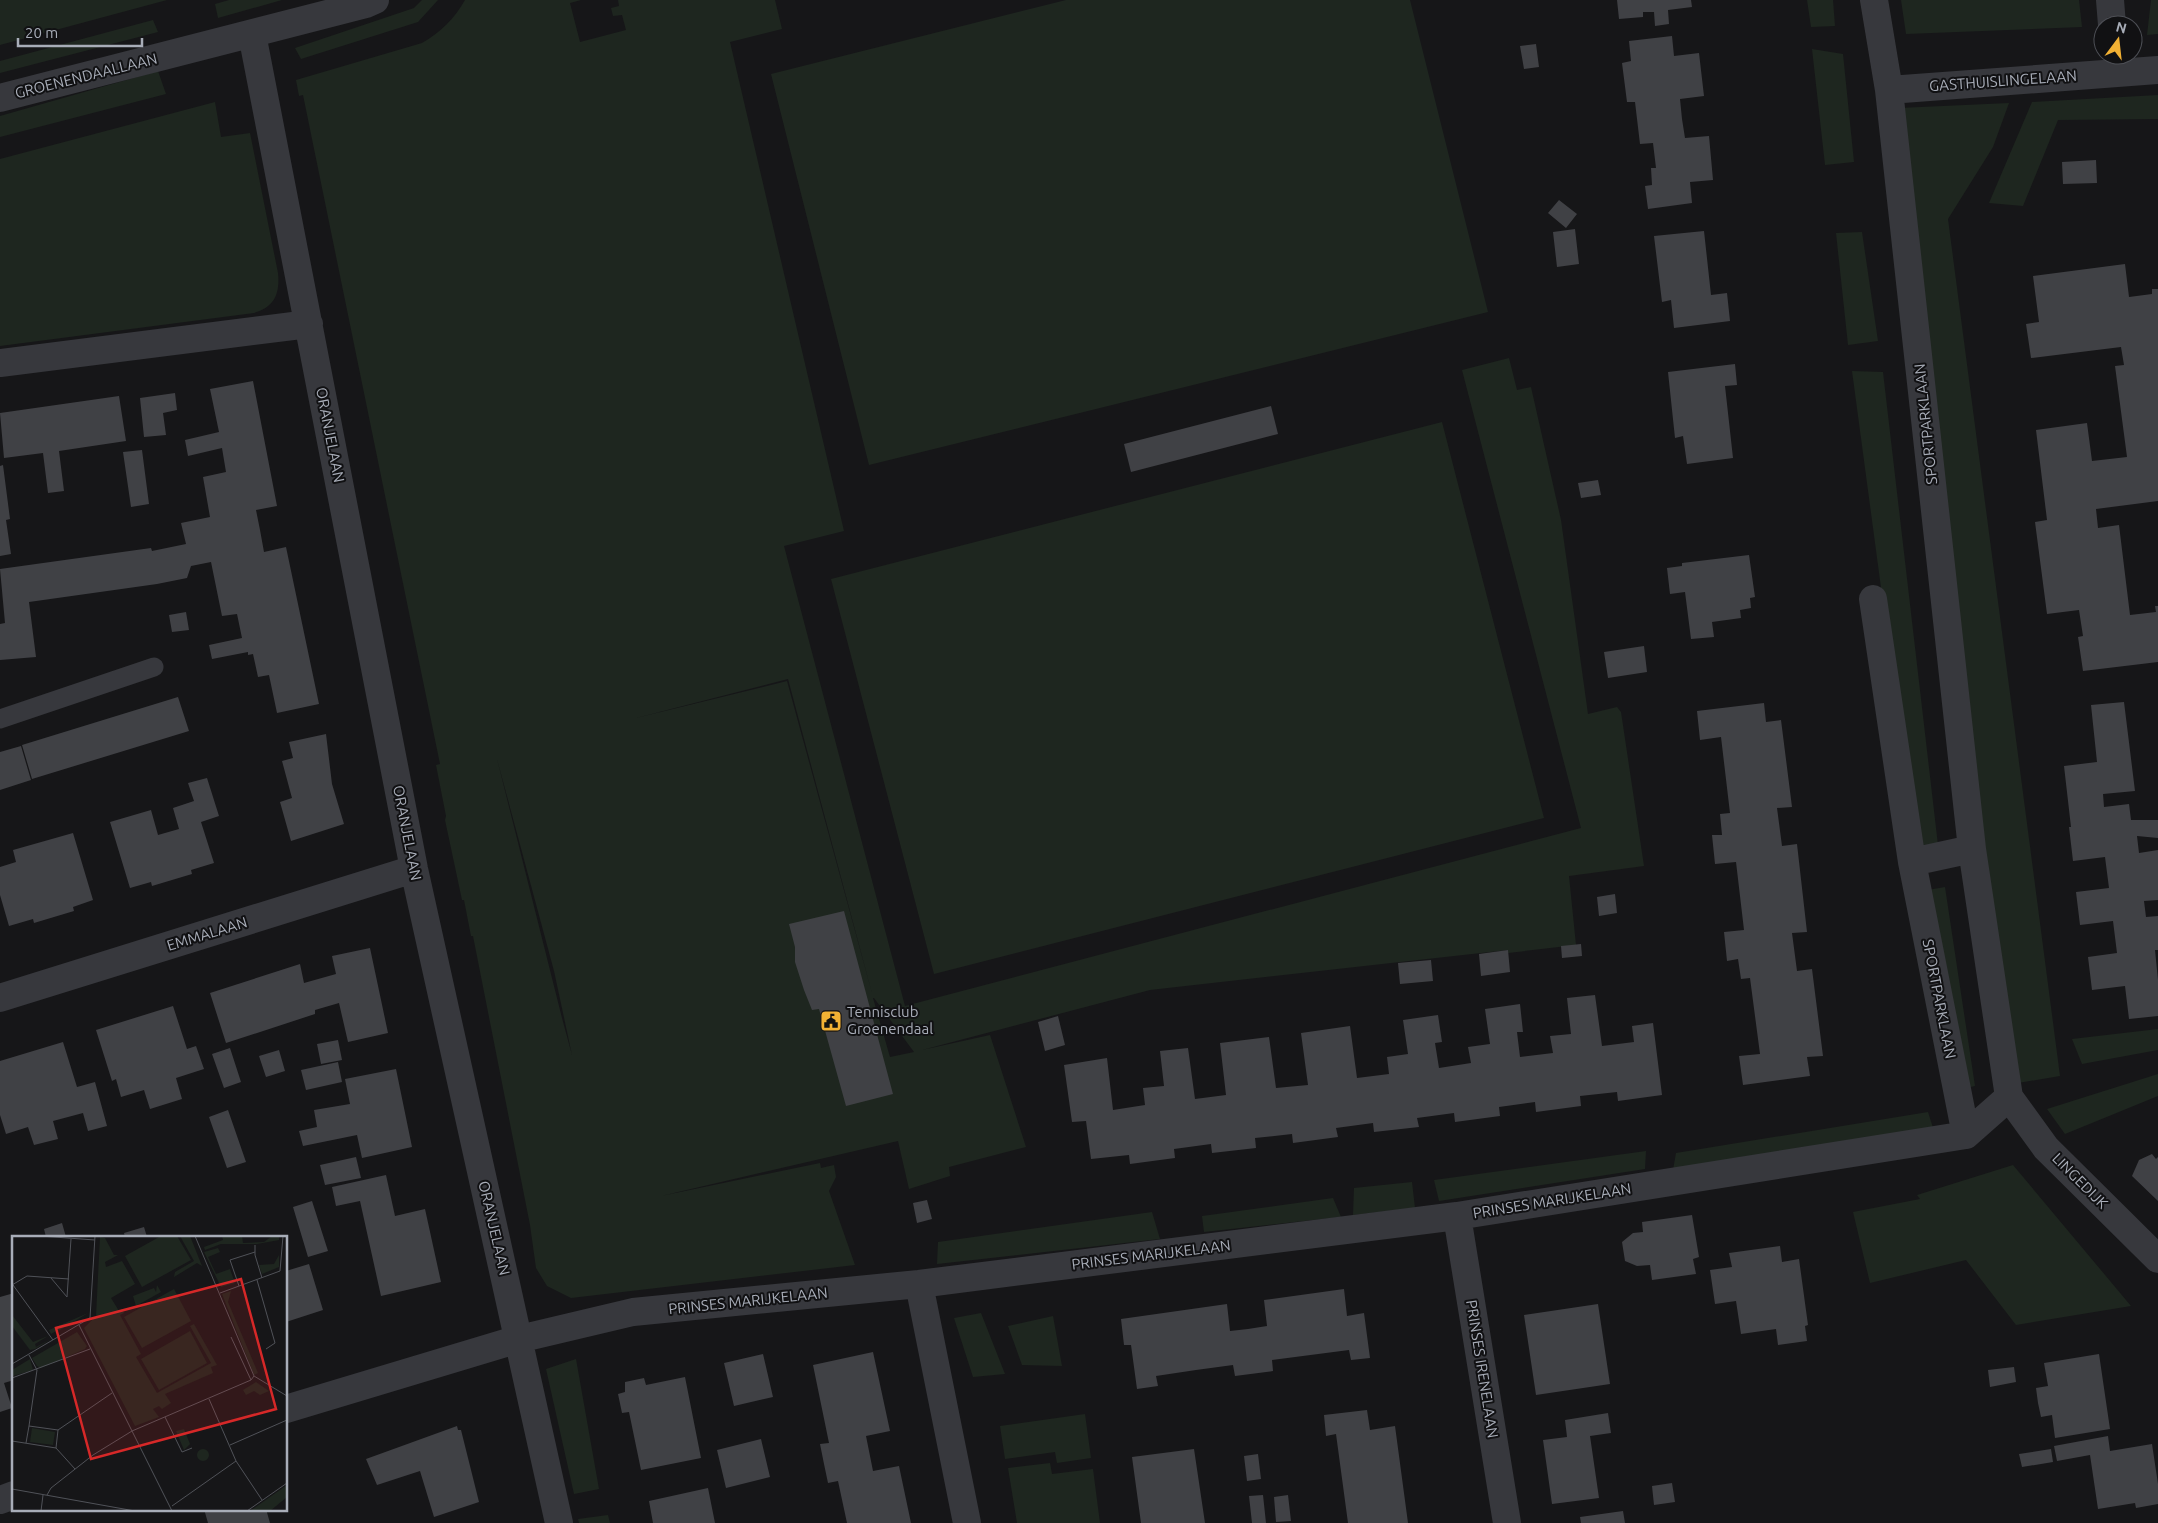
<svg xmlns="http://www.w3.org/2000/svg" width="2158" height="1523" viewBox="0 0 2158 1523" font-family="Ubuntu,sans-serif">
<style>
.green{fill:#1e261f;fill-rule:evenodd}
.building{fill:#404145}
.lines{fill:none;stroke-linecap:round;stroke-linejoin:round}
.service{stroke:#37383d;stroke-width:19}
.minor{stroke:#37383d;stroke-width:28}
.labels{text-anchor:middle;stroke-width:4;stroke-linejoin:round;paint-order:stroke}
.street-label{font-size:15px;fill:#a8adb8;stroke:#111113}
.poi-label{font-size:15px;fill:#a8adb8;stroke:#111113;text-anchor:start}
.inset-road{fill:none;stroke:#505258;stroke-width:1}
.view{fill:#d62828;fill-opacity:0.15;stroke:#d62828;stroke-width:2.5}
.inset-edge{fill:none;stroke:#a8adb8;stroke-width:2.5}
</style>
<rect width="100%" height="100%" fill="#161618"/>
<path class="green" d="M0 0H167L0 45Z
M229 0H282L218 18 215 4Z
M422 0H438L418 22 301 59 295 48 414 8Z
M465 0H581L570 3 580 42 626 30 622 15 613 16 611 8 619 6 618 0H775L782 29 730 42 844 531 784 546 905 1006 1581 828 1462 370 1509 358 1517 390 1531 387 1561 520 1588 714 1617 707 1621 712 1644 866 1569 876 1576 945 1508 953V950L1150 990 922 1050 990 1035 1026 1147 949 1167 950 1176 909 1189 898 1141 661 1196 820 1163 821 1168 834 1165 836 1177 829 1191 855 1265 571 1298 547 1286 536 1268 530 1225 473 936H471L464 900H462L445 820 446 816 436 765 440 764 303 95 299 96 296 80 422 43C440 33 455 18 465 0ZM788 679 873 997 787 681 636 718ZM497 759 554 971 572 1055 562 1018ZM873 998H874L914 1052 890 1057Z
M1066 0H1410L1488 312 869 465 771 74Z
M1807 0H1833L1835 26 1811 27Z
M1901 0H2079L2082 27 1906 34Z
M2151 0H2158V34L2147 35Z
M153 20 158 32 0 73V61Z
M1812 49 1843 54 1854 162 1825 165Z
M158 71 166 94 0 137V116Z
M2158 95V119L2058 120 2023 206 1989 203 2032 102Z
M215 102 221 137 250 133 278 273C280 293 275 307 254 313L0 346V159Z
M2009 103 1993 147 1948 219 2060 1076 2018 1083 2001 985 1899 108Z
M1862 232 1878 341 1848 345 1836 233Z
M1852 371 1883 372 1938 845 1916 849Z
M1442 422 1544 818 934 974 831 579Z
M1945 887 1975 1086 1961 1089 1922 891Z
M2158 1029V1050L2082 1064 2072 1039Z
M2158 1074V1096L2065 1134 2047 1109Z
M1928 1112 1934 1131 1673 1170 1676 1153Z
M1646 1151 1645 1169 1439 1201 1434 1180Z
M2013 1165 2131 1306 2016 1325 1966 1260 1870 1283 1853 1212 1920 1199 1917 1195Z
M1412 1182 1415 1208 1353 1215 1354 1188Z
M1333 1198 1341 1217 1204 1232 1202 1216Z
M1152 1212 1160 1239 937 1264 938 1242Z
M981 1313 1005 1374 973 1377 954 1318Z
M1053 1316 1062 1366 1022 1365 1008 1326Z
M576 1359 599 1489 574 1494 546 1369Z
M1085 1414 1091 1458 1057 1463 1055 1452 1005 1459 1000 1426Z
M1050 1463 1052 1474 1093 1469 1100 1523H1017L1008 1468Z
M608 1515 610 1523H579L578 1519Z"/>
<path class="building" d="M1617 0H1691L1692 7 1668 10 1669 24 1655 26 1654 12H1643V17L1619 19Z
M1672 36 1674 56 1699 53 1704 96 1680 99 1682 119 1685 138 1709 136 1713 180 1690 182 1692 203 1648 209 1645 186 1652 185 1651 168H1656L1653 143 1640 144 1635 102H1627L1622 63 1631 61 1629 41Z
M1536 44 1539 67 1524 69 1520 46Z
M2096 160 2097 183 2063 184 2062 162Z
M1559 200 1577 214 1566 228 1548 213Z
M1575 229 1579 264 1557 267 1553 232Z
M1704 231 1711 295 1727 293 1730 321 1674 328 1671 300 1662 302 1654 236Z
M2125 264 2129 297 2152 294V289H2158V501L2096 509 2098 528 2119 525 2130 615 2156 612 2155 606H2158V662L2083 671 2078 637 2083 636 2079 610 2047 614 2035 522 2047 520 2036 430 2087 423 2092 461 2127 457 2115 366 2124 365 2121 347 2031 358 2026 324 2039 322 2033 276Z
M1735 364 1737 385 1725 386 1733 458 1687 464 1683 436 1675 438 1668 372Z
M253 381 277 506 256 510 260 530 264 552 286 547 319 704 277 713 269 675 258 677 253 654 248 655V652L212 659 209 645 242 638 237 614 222 616 211 562 191 566 187 578 157 584 29 602 36 657 0 660V624L5 623 0 569 151 548 152 551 186 544 181 523 210 517 203 477 226 472 222 448 188 456 185 440 219 432 210 389Z
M175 393 177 410 163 413 166 435 144 437 140 398Z
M119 396 126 441 59 451 64 491 48 493 43 453 4 458 0 413Z
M1271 406 1278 434 1131 472 1124 444Z
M142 450 149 504 131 507 123 452Z
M3 465 10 519 6 520 11 554 0 556V466Z
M1598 480 1601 495 1581 498 1578 483Z
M1749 555 1755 597 1750 598 1751 608 1740 610 1741 618 1712 622 1714 637 1691 639 1685 592 1670 594 1667 568 1682 566V563Z
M186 612 189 630 172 632 169 615Z
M1644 646 1647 672 1608 678 1604 652Z
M178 697 189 731 32 779 22 745Z
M2124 702 2135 791 2103 794 2104 807 2129 804 2131 820H2158V838L2137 836 2139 853 2158 850V900L2144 901 2146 917 2158 916V950H2155L2158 980V1016L2129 1019 2125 986 2092 990 2088 957 2117 953 2113 921 2080 925 2076 892 2109 888 2105 857 2073 861 2069 827H2071L2064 766 2097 762 2091 705Z
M1764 703 1766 722 1781 720 1792 807 1777 808 1782 846 1797 844 1807 932 1792 933 1797 971 1812 969 1823 1056 1807 1057 1810 1076 1743 1085 1739 1056 1760 1054 1750 978 1741 979 1738 959 1727 961 1724 932 1744 930 1736 862 1715 864 1712 835H1722L1720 814 1730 813 1721 737 1700 740 1697 711Z
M326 734 332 784 344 824 291 841 280 802 292 798 282 761 293 758 289 742Z
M21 746 31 780 0 790V752Z
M207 778 219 816 201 822 214 863 191 870 192 874 152 886 151 882 130 888 110 822 151 810 158 835 179 829 173 808 194 801 188 783Z
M73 833 93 900 73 907 74 911 34 923 33 919 9 926 0 895V867L16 862 13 850Z
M1615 894 1617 913 1599 916 1597 897Z
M844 911 893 1094 846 1106 819 1009 812 1010 804 990 795 962V947L789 924Z
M1581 944 1582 956 1562 958 1561 946Z
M370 948 388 1033 348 1042 339 1003 315 1010V1014L226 1043 210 993 300 964 304 983 336 974 332 956Z
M1508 950 1510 972 1481 976 1479 954Z
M1431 960 1433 981 1400 984 1398 963Z
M1595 995 1602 1046 1634 1042 1632 1026 1653 1023 1662 1095 1618 1101 1617 1092 1580 1096 1581 1106 1536 1112 1535 1102 1499 1107 1500 1116 1455 1122 1454 1113 1417 1118 1419 1127 1374 1132 1373 1123 1336 1128 1338 1137 1293 1143 1292 1134 1255 1138 1256 1148 1212 1153 1211 1144 1174 1149 1175 1158 1130 1164 1129 1155 1091 1159 1086 1121 1072 1122 1064 1065 1107 1058 1113 1110 1145 1105 1143 1088 1164 1086 1160 1051 1188 1048 1195 1099 1226 1095 1220 1043 1269 1037 1276 1088 1308 1085 1301 1033 1350 1026 1357 1078 1389 1074 1387 1057 1408 1054 1403 1020 1438 1015 1442 1042 1435 1043 1439 1068 1471 1063 1468 1047 1490 1044 1485 1009 1520 1004 1523 1032H1517L1520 1057 1553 1053 1550 1036 1571 1034 1567 998Z
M173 1006 187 1049 196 1046 204 1069 176 1078 182 1099 150 1109 144 1090 121 1097 116 1079 112 1081 96 1030Z
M1058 1016 1065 1045 1045 1051 1038 1022Z
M338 1040 342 1060 321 1064 317 1044Z
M63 1042 77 1087 95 1082 107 1126 88 1131 83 1113 53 1121 58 1139 34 1145 28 1127 6 1134 0 1115V1061Z
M230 1048 241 1082 224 1088 212 1054Z
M279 1050 285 1071 266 1077 259 1056Z
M338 1062 342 1082 306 1090 301 1070Z
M396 1069 412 1147 362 1158 357 1135 303 1146 299 1131 317 1127 314 1110 350 1104 345 1079Z
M228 1110 246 1162 227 1168 209 1117Z
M2152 1154 2156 1159 2158 1157V1201L2132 1176 2139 1160Z
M356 1157 361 1178 325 1185 320 1165Z
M386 1175 395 1216 425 1209 441 1282 381 1296 360 1201 336 1206 332 1187Z
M927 1200 932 1219 917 1223 913 1203Z
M312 1201 328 1251 308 1257 293 1207Z
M1692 1215 1699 1257 1693 1259 1696 1274 1652 1280 1650 1265 1637 1266 1625 1261 1622 1242 1633 1233 1643 1232 1642 1222Z
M62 1223 66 1237H46L44 1229Z
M144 1227 147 1237H125L124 1233Z
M1780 1246 1782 1262 1799 1259 1808 1325 1805 1326 1807 1341 1778 1345 1776 1329 1741 1334 1736 1301 1715 1304 1710 1270 1732 1267 1729 1253Z
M309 1264 323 1310 286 1322V1271Z
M1344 1289 1347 1316 1364 1313 1370 1358 1351 1360 1349 1350 1272 1360 1273 1371 1235 1376 1233 1365 1196 1370 1156 1376 1158 1386 1137 1389 1131 1345H1124L1121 1319 1227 1304 1230 1331 1248 1329 1267 1326 1264 1300Z
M14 1293V1380L4 1383 12 1408 0 1412V1297Z
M1598 1304 1610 1384 1536 1395 1524 1315Z
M873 1352 890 1431 866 1436 873 1471 899 1466 911 1523H847L838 1481 828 1483 824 1464 820 1444 829 1443 813 1365Z
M763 1354 773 1397 734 1406 724 1363Z
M2099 1354 2110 1429 2055 1438 2052 1415 2041 1417 2038 1403 2036 1388 2048 1386 2044 1363Z
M2014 1367 2016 1382 1990 1387 1988 1370Z
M685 1377 701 1458 641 1470 629 1412 622 1413 618 1394 625 1392V1382L644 1378 646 1385Z
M1367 1410 1370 1430 1395 1426 1408 1523H1348L1336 1434 1326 1436 1324 1415Z
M1608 1413 1611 1433 1590 1436 1599 1498 1552 1504 1543 1440 1567 1437 1565 1420Z
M457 1426 458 1430H461L479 1502 434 1517 420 1471 377 1485 366 1459Z
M2108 1436 2110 1451 2152 1444 2158 1484V1504L2136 1508 2135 1503 2098 1509 2090 1455 2057 1461 2054 1446Z
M761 1439 770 1477 726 1488 717 1450Z
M1194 1449 1205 1523H1141L1132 1457Z
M2051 1449 2053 1462 2022 1467 2019 1454Z
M1258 1454 1261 1479 1247 1481 1244 1456Z
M1672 1483 1675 1502 1654 1505 1652 1486Z
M708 1488 715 1523H653L649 1501Z
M1263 1495 1266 1523H1252L1249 1496Z
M1288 1495 1291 1521 1276 1522 1274 1497Z
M204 1509H266L270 1523H208Z
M1623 1511 1625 1523H1581L1580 1517Z"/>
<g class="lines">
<path class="service" d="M0 719 154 667"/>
<path class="minor" d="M1874 0 1889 90 1972 849 2009 1097 2046 1148 2158 1259
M2110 0 2112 25
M252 34 414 869 559 1523
M1889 90 2158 70
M0 98 366 4 375 0
M0 363 309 324
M1873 599 1912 862 1966 1135
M1912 862 1972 849
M0 998 414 869
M1457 1216 1507 1523
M919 1284 967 1523
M286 1409 519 1339 633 1312 919 1284 1457 1216 1966 1135 2009 1097
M0 1500 14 1495"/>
</g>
<defs>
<g id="civic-square" transform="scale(1.125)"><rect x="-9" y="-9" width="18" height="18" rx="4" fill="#f2b134" stroke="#111113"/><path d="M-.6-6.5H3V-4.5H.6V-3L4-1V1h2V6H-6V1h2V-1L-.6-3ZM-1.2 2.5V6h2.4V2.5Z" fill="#111"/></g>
</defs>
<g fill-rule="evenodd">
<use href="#civic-square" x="831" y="1021"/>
</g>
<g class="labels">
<g class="street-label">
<text transform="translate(86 76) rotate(-14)" y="5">GROENENDAALLAAN</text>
<text transform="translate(2003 81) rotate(-4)" y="5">GASTHUISLINGELAAN</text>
<text transform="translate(1926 424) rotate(-96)" y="5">SPORTPARKLAAN</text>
<text transform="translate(330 435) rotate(79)" y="5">ORANJELAAN</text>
<text transform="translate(407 833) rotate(79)" y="5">ORANJELAAN</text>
<text transform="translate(207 934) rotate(-17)" y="5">EMMALAAN</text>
<text transform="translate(1939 999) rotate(79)" y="5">SPORTPARKLAAN</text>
<text transform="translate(2080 1181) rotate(45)" y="5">LINGEDIJK</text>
<text transform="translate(1552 1201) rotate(-9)" y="5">PRINSES MARIJKELAAN</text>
<text transform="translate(494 1228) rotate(77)" y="5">ORANJELAAN</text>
<text transform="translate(1151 1255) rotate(-7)" y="5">PRINSES MARIJKELAAN</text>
<text transform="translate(748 1301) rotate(-6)" y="5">PRINSES MARIJKELAAN</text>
<text transform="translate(1482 1369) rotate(81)" y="5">PRINSES IRENELAAN</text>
</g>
<g class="poi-label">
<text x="847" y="1017">Tennisclub<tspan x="847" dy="17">Groenendaal</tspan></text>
</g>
</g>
<g transform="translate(12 1236)">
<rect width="275" height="275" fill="#161618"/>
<path d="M149 0H165L179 24 130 51 113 20ZM168 0H178L190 30 185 27 162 41 163 36 182 25ZM210 0H230L231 7 252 6 260 0H267V4L245 8H209L193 14 192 11 211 4ZM88 1 93 2 102 19H106L93 26 94 31 110 25 123 48 99 62 107 75 110 73 112 77 108 79 129 118 124 121 145 157 199 127 178 90 182 88 205 129 199 131 201 137 153 158 159 167 150 173 147 170 141 173 147 181 123 190 72 92 84 80ZM206 12 208 16 196 21 204 38 218 33 223 47 209 51 192 16ZM267 19V31L250 38 247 29 262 28ZM145 49 149 56 124 70 121 60 142 52 144 56ZM162 53 179 85 130 112 112 81ZM219 55 216 66 246 137 242 139 210 58ZM76 77 43 97 44 95 39 98 37 94ZM0 79 21 106 36 100 23 108 24 111 39 103 23 113 18 114 0 90ZM178 95 195 127 147 154 129 123ZM65 96 75 110 73 113 29 132 25 130 20 122ZM18 123 21 134 1 140 0 134ZM244 146 257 155 248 159 242 155 234 159 231 154ZM20 192 43 196 41 209 18 206ZM172 193 178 208 172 214 164 195ZM185 219a6 6 0 1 1 12 0a6 6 0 1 1-12 0ZM275 249V261L258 275H238Z" fill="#1e261f"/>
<path class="inset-road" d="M28 0 83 4M183 0 242 140M243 9V19L250 42M39 42 55 61 59 3M245 44 263 107 254 113M0 49 15 40 57 43M1 49 41 104M227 50 218 24 243 16M208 57 268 35 271 0M67 89 160 275M219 101 239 144M17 119 25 134 17 190M0 128 78 82 83 0M242 140 275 160M0 142 78 113M197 163 224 225 250 264M153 181 170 216 180 212M46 194 100 157M0 205 44 212 63 233M14 207 17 190 46 194 44 212M218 209 275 184M0 253 123 275M35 259 39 252 81 219 120 195 239 144 242 140M160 270 224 225M29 275 31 259M235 275 275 247"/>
<path class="view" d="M229 43 264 173 79 223 44 92Z"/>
<rect width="275" height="275" class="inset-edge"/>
</g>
<g transform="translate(2118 40) rotate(15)"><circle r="24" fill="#111113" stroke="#4d4f55"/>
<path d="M0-4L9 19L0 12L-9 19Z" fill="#f2b134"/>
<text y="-8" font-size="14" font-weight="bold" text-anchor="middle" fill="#a8adb8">N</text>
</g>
<path d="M18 38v8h124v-8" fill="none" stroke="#a8adb8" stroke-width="2.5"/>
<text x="25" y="38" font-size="15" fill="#a8adb8" stroke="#111113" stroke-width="4" paint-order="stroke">20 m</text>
</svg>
